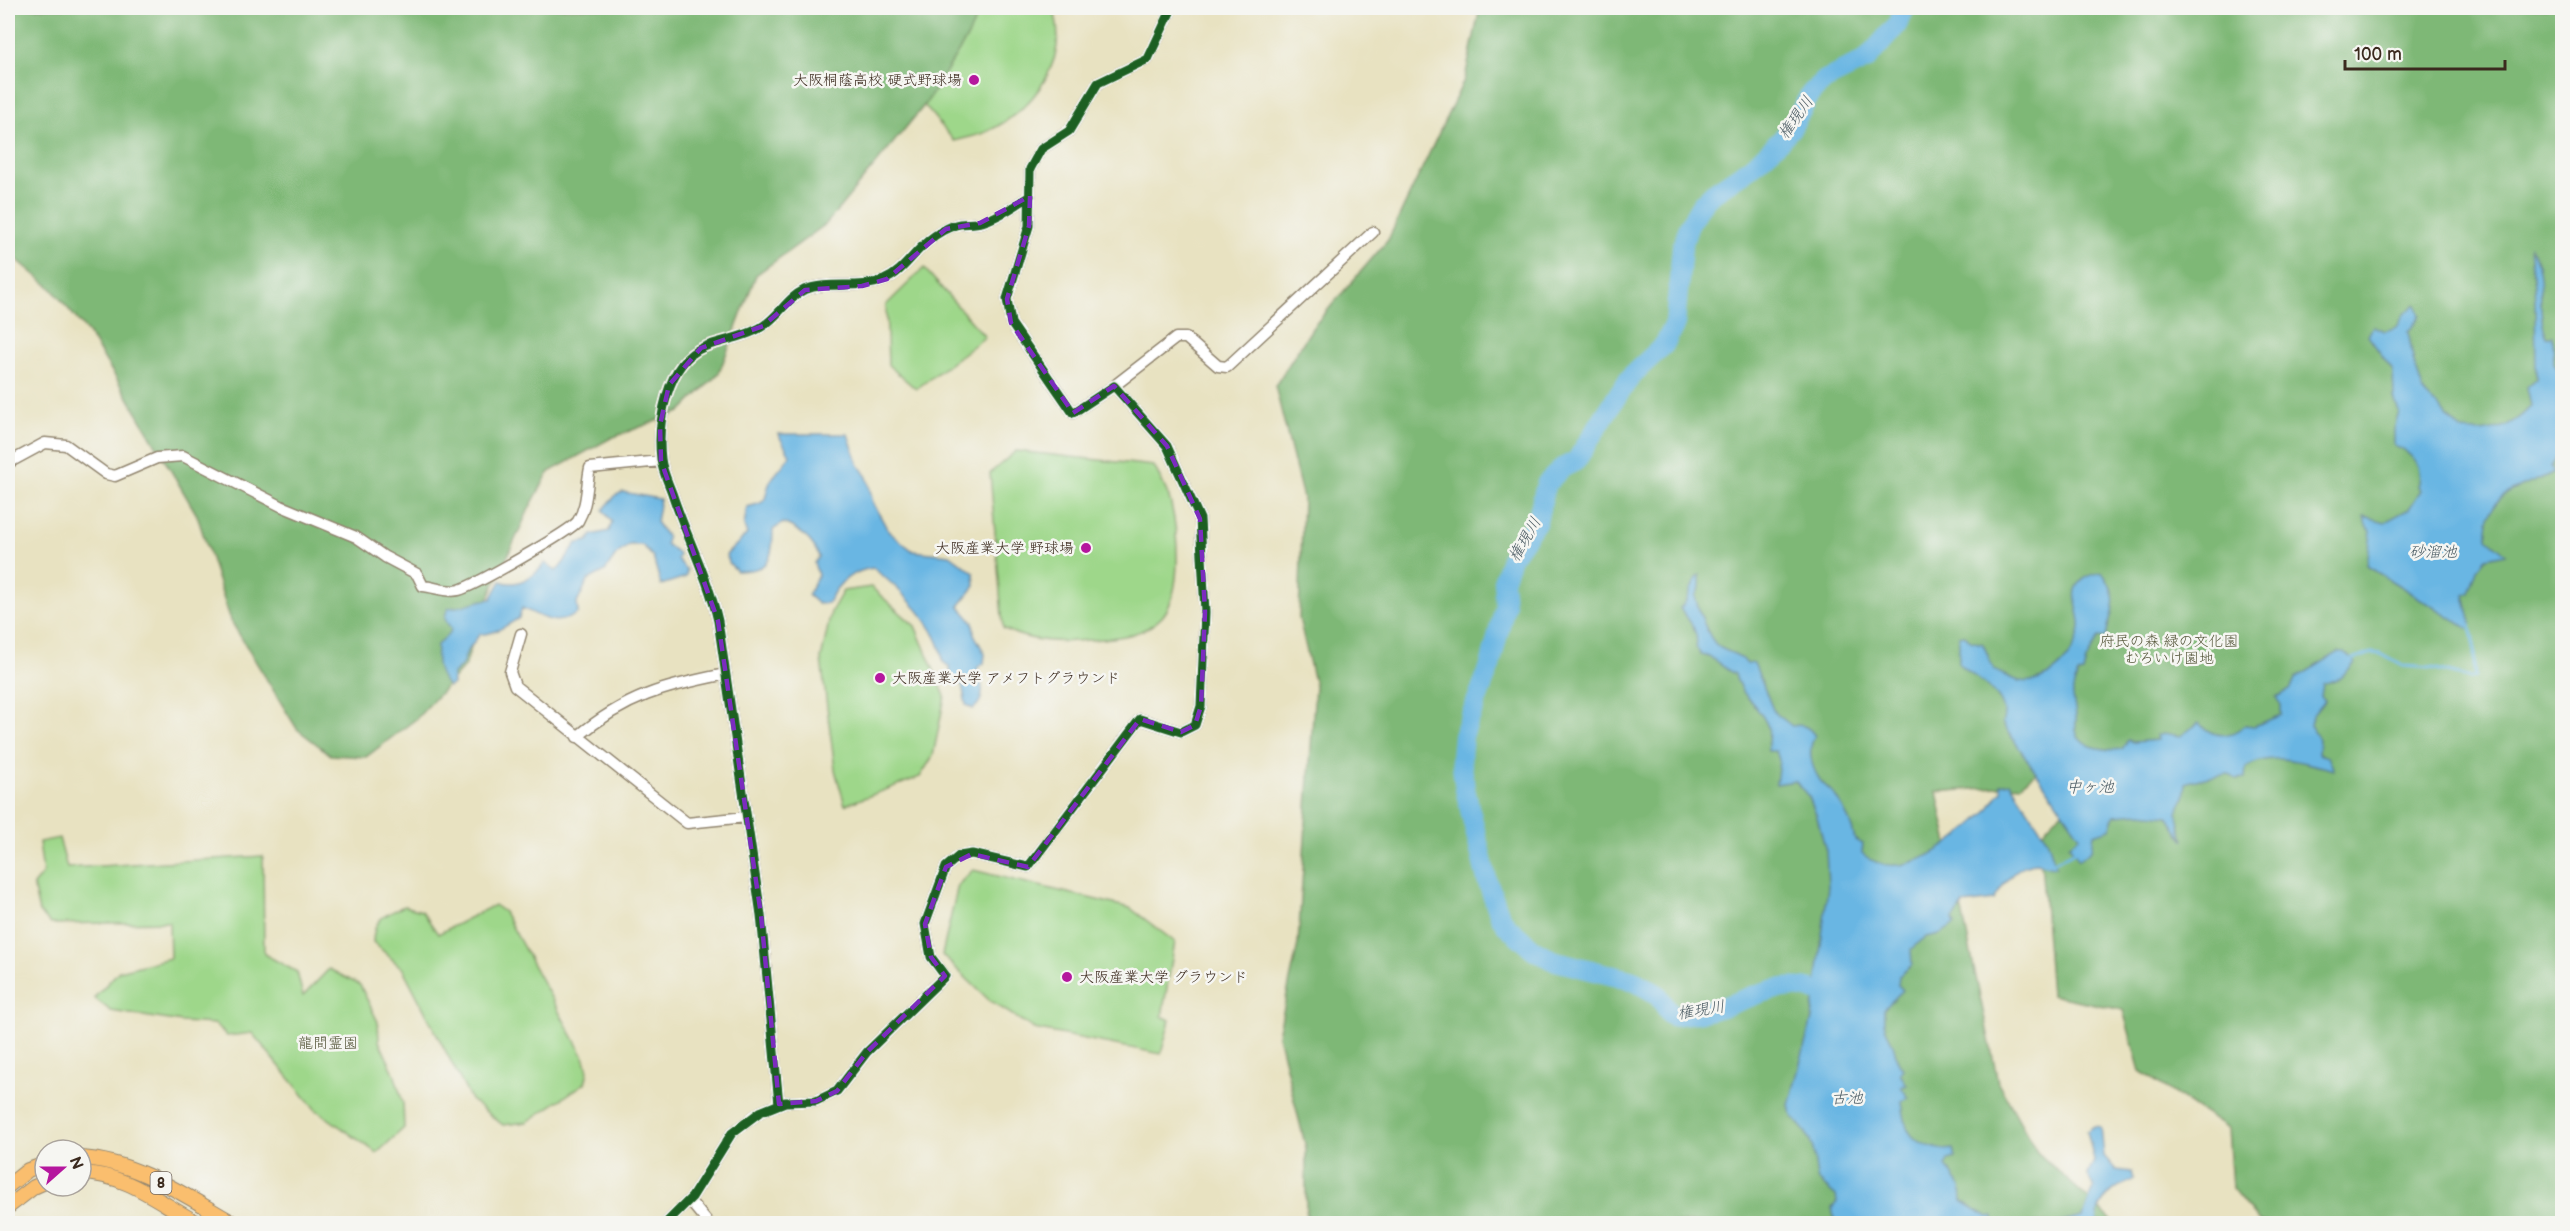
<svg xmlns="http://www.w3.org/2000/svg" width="2570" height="1231" viewBox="0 0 2570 1231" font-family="'Balsamiq Sans','Klee One',sans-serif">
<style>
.green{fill:#9ed78a;stroke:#6c8054;stroke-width:1.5}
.forest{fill:#7eb876;stroke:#5c714a;stroke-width:1.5}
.water{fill:#69b6e3;stroke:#527080;stroke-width:1.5}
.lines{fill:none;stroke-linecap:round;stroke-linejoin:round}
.stream{stroke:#69b6e3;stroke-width:3}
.river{stroke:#69b6e3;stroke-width:20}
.minor-casing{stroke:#928670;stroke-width:13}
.major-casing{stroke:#928670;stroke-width:16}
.minor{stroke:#fff;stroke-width:10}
.major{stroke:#fabe6e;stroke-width:14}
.cycleway-casing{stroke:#f6f6f2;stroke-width:13}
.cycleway{stroke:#1b5e20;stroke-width:9}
.marked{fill:none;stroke:#7b2cbf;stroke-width:4.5;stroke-dasharray:12 8;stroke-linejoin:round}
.poi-dot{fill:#b5179e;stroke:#f6f6f2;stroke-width:2}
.labels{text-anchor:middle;stroke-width:5;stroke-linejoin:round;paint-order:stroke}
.shield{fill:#f6f6f2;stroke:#73675e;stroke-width:1.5}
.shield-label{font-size:14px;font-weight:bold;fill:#3b2a1e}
.poi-label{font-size:15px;fill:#3b2a1e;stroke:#f6f6f2;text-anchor:end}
.park-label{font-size:15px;fill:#545539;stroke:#f6f6f2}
.water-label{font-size:16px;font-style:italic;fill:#4b5b63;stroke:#f6f6f2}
</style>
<rect width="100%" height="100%" fill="#f6f6f2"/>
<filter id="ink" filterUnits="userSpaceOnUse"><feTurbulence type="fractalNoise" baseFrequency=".0167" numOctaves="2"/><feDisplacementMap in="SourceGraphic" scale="12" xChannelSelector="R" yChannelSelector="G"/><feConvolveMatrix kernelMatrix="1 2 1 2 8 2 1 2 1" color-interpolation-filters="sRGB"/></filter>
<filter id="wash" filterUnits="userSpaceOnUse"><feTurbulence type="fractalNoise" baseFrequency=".008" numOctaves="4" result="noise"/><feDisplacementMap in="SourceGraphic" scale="24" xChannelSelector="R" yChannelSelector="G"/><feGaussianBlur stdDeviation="1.35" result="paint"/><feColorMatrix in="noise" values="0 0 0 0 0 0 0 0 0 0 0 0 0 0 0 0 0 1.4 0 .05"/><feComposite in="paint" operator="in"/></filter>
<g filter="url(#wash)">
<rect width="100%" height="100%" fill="#e8e2c1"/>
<path class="green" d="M881 8H1053C1071 60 1033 111 986 132 976 136 965 138 954 141L858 26Z
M924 268 985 337 916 389 888 365 886 305Z
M1016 451 1154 466C1160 478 1168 491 1171 504 1178 533 1183 593 1162 617 1143 637 1114 638 1089 640 1061 643 1028 642 1003 628L990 473Z
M871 587 915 626 945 696 933 756 920 777 845 805 835 770 821 659 831 612 843 591Z
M59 838 67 868 263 856 264 954 297 972 303 996 329 969 360 985 378 1022 379 1041 394 1073 403 1103 404 1128 377 1153 315 1109 252 1033 227 1036 215 1024 182 1022 111 1011 94 998 119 971 170 958 169 922 51 924 39 912 33 885 43 873 39 842Z
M973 870 1130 908 1175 942 1162 1016 1170 1020 1161 1054 1034 1029 989 1000 942 955 958 885Z
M494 905 504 912 585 1059 588 1071 585 1083 527 1122 503 1125 471 1100 403 969 373 942C374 917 384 916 404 906L422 911 438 934Z"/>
<path class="forest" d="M8 8H981L967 38 927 102 826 224 756 275 719 373 680 412 611 438 549 472 529 509 483 610 465 666 416 719 366 757 331 755 297 729 231 621 197 515 126 394 89 334 52 289 8 252Z
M1480 8H2562V1223H2260L2232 1188 2228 1129 2140 1071 2123 1010 2051 995 2039 835 2096 777 2068 746 2021 785 1937 792 1998 1082 2037 1152 2115 1223H1309L1306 1212V1148L1278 1035 1298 944 1315 686 1299 618 1303 498 1275 386 1313 327 1388 240 1465 78Z"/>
<path class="water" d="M2530 247C2549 274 2534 308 2547 337L2553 335 2554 364 2562 375V449L2551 467 2554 472C2520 491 2485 489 2487 538L2506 554 2486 558 2477 569 2469 593 2464 595 2471 624 2468 628 2367 566 2371 531 2366 526 2364 516 2385 522 2409 509 2421 490 2418 487C2424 467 2413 453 2394 446V429L2399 412 2394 398 2393 371 2368 336 2373 326 2385 331 2397 327 2404 314 2416 304 2420 316 2408 332 2414 363 2424 393 2462 431C2490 435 2513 427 2531 406L2527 387 2536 379 2535 297Z
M778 434H848L858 464 867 477 873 503 889 532 913 551 950 555 974 573 975 586 959 606 973 622 974 634 985 654 984 663 977 668C982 683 987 699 973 709L966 705 962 684 951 682 950 667 943 662C941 627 899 588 873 568 851 571 837 583 828 603L818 604 808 595 818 575 814 563 819 557C814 541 799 529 783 523L773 530C772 559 771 571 737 571L730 564 726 555 747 534 744 526 747 507C772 501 762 500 770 482 774 474 784 466 790 455Z
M623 492 660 499 656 522 667 537 666 544 679 554 677 559 687 570 686 577 661 585 653 557 642 545H629L616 555 605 571 588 580 577 603 578 613C556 628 544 618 522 608L519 618C508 625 493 635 480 634L467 651 462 665 452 675 453 684 449 687C436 674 436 663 437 645L450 633 451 628C444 620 443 617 449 608 465 607 476 600 491 599L501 581C517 588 535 576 545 563L556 571C566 563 569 552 577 543L588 541 592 535 609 531 612 522 603 510 616 495Z
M2102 572C2123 602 2110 609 2106 638L2099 637 2086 661 2083 673 2078 674C2070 694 2073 694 2076 715 2077 721 2074 727 2077 734 2081 748 2110 751 2122 749L2128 740 2133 742 2158 740 2157 735 2164 733 2180 736 2199 723C2213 738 2228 739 2245 725L2254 726 2281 715V706L2276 697 2290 690 2296 678 2339 652H2344L2355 663 2340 678 2323 684 2321 696 2325 700 2312 716 2310 725 2319 739 2318 754 2328 757 2334 770C2306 764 2273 750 2246 767L2245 778 2236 779 2229 774C2221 775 2191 780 2186 783L2184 798 2177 812 2184 841 2168 816 2141 813 2115 815 2110 829 2094 834 2092 849 2079 860 2069 845 2080 836 2002 723C2013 696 1975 680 1959 663V636L1965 635 1971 641 1983 644 1994 670C2002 674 2011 679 2020 681 2050 685 2078 654 2080 627 2081 614 2073 603 2076 590 2080 578 2091 574 2102 572Z
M1700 575V587L1695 596C1698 609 1708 639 1719 647 1730 654 1740 653 1747 664L1754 663 1774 712 1792 726C1802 724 1809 726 1815 736 1807 749 1811 767 1820 780 1824 786 1832 790 1836 797 1846 811 1852 823 1855 840L1863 844 1862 853C1899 888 1957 840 1985 813 1992 806 1995 797 2002 791L2000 784 2010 782 2047 839 2056 867C2049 867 2044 864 2037 863 2016 863 2003 884 1994 900L1964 904 1953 919 1955 924 1940 934 1926 937 1911 949 1912 965 1899 976 1898 985 1903 990 1884 1009C1883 1031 1885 1025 1892 1042 1897 1053 1894 1058 1903 1069L1900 1073 1907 1085 1901 1087 1909 1098 1902 1101C1905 1124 1906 1139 1929 1146 1938 1149 1944 1151 1953 1149L1955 1158 1949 1160 1946 1166 1961 1187 1962 1201 1988 1217 1994 1216V1223H1835L1832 1208 1837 1202 1836 1196 1818 1180C1813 1163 1817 1151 1806 1133 1799 1123 1790 1118 1789 1105L1812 1018 1828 886 1826 851 1817 817 1809 797 1795 781 1776 784 1779 760 1776 751H1768C1767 744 1770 733 1768 727 1761 707 1739 695 1735 674 1722 669 1715 656 1701 655L1696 647C1700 632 1688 619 1680 608 1692 598 1689 584 1700 575Z
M2094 1126 2101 1127 2104 1156 2116 1170 2132 1172 2134 1180C2115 1185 2094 1203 2098 1223H2058L2083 1217 2094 1187C2088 1170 2084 1184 2094 1161L2087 1131Z"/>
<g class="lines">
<path class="stream" d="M2349 661 2372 653 2381 654 2403 666 2432 668 2471 678 2475 676C2472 659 2478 639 2469 624
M2051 864 2077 850"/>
<path class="river" d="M1819 992C1781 979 1754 997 1719 1008 1704 1013 1688 1014 1672 1016L1657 994 1634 981 1552 960 1533 949 1508 927 1500 916 1487 880 1465 789 1461 758 1463 736 1490 666 1505 606 1503 581 1511 558 1537 521 1546 484 1562 468 1576 461 1619 393 1633 374 1664 345 1675 324 1682 247 1688 227 1701 205 1713 193 1750 168 1781 140 1792 127 1811 93 1825 80 1866 60 1897 25 1905 8"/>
</g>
</g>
<g filter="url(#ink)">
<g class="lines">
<g class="minor-casing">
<path id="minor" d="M1114 386 1176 338H1186L1218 366 1227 367 1373 232
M8 463 45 443 66 445 106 474 115 476 157 458 183 456 281 506 356 537 385 557 417 574 423 586C435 587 447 593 459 590 474 586 571 531 578 521 588 504 586 486 590 468L661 461
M521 634 510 672 515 686 687 823 746 817
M577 737C626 696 665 686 726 674
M779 1104 761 915 718 621C708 577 686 536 672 493 668 482 662 470 661 459 657 424 666 362 704 347 722 340 747 337 763 326 779 316 787 298 804 290 829 280 858 290 884 280 903 272 913 253 928 241 936 234 949 226 960 224 967 223 975 224 982 222 1000 216 1015 206 1030 196
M689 1200 709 1224
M665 1224 692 1197 732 1133 760 1112 785 1102 816 1101 837 1091 867 1052 945 976 931 957 925 924 946 867 959 856 972 854 1028 867 1140 719 1181 732 1195 725 1201 706 1205 612 1200 519 1167 446 1114 386 1073 413 1011 323 1007 299 1029 226 1030 169 1041 149 1069 131 1098 83 1148 59 1172 8"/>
</g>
<g class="major-casing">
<path id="major" d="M81 1158C137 1161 187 1197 235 1224
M81 1173C129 1174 160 1204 200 1224
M8 1186 28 1170 45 1164
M8 1207 34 1187 45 1182"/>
</g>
<use href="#minor" class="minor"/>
<use href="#major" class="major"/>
<g class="cycleway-casing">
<path id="cycleway" d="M779 1104 761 915 718 621C708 577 686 536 672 493 668 482 662 470 661 459 657 424 666 362 704 347 722 340 747 337 763 326 779 316 787 298 804 290 829 280 858 290 884 280 903 272 913 253 928 241 936 234 949 226 960 224 967 223 975 224 982 222 1000 216 1015 206 1030 196
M665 1224 692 1197 732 1133 760 1112 785 1102 816 1101 837 1091 867 1052 945 976 931 957 925 924 946 867 959 856 972 854 1028 867 1140 719 1181 732 1195 725 1201 706 1205 612 1200 519 1167 446 1114 386 1073 413 1011 323 1007 299 1029 226 1030 169 1041 149 1069 131 1098 83 1148 59 1172 8"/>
</g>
<use href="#cycleway" class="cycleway"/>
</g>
</g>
<path class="marked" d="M1030 196 1029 226 1007 299 1011 323 1073 413 1114 386 1167 446 1200 519 1205 612 1201 706 1195 725 1181 732 1140 719 1028 867 972 854 946 867 925 924 931 957 945 976 867 1052 837 1091 816 1101 779 1104 761 915 718 621 661 461 660 425 669 385 701 348 763 326 805 290 862 286 887 279 946 229 980 223Z"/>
<g class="poi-dot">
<circle cx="974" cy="80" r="6"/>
<circle cx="1086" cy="548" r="6"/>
<circle cx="880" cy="678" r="6"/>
<circle cx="1067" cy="977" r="6"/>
</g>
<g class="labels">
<rect class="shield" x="150.5" y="1172" width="21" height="22" rx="4.5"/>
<g class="shield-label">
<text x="161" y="1188">8</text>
</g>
<g class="poi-label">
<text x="962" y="85">大阪桐蔭高校 硬式野球場</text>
<text x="1074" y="553">大阪産業大学 野球場</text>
<text x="892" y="683" text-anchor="start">大阪産業大学 アメフトグラウンド</text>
<text x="1079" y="982" text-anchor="start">大阪産業大学 グラウンド</text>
</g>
<g class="park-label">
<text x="2169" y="646">府民の森 緑の文化園<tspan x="2169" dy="17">むろいけ園地</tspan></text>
<text x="328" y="1048">龍間霊園</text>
</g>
<g class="water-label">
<text transform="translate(1795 117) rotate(-55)" y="6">権現川</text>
<text transform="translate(1524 539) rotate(-60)" y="6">権現川</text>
<text x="2433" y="557">砂溜池</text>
<text x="2090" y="792">中ヶ池</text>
<text transform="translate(1701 1009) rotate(-9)" y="6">権現川</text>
<text x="1847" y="1103">古池</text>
</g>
</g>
<rect width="2570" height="1231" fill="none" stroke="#f6f6f2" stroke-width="30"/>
<g transform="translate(63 1168) rotate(69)"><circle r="28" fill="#f6f6f2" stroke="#aba49d" stroke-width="1.5"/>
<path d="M0-4.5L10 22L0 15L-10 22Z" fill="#b5179e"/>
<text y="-9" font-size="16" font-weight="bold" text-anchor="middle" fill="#3b2a1e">N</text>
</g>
<path d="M2345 60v9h160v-9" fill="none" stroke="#3b2a1e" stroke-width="3"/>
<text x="2354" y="60" font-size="18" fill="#3b2a1e" stroke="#f6f6f2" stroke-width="4.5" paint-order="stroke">100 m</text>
</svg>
